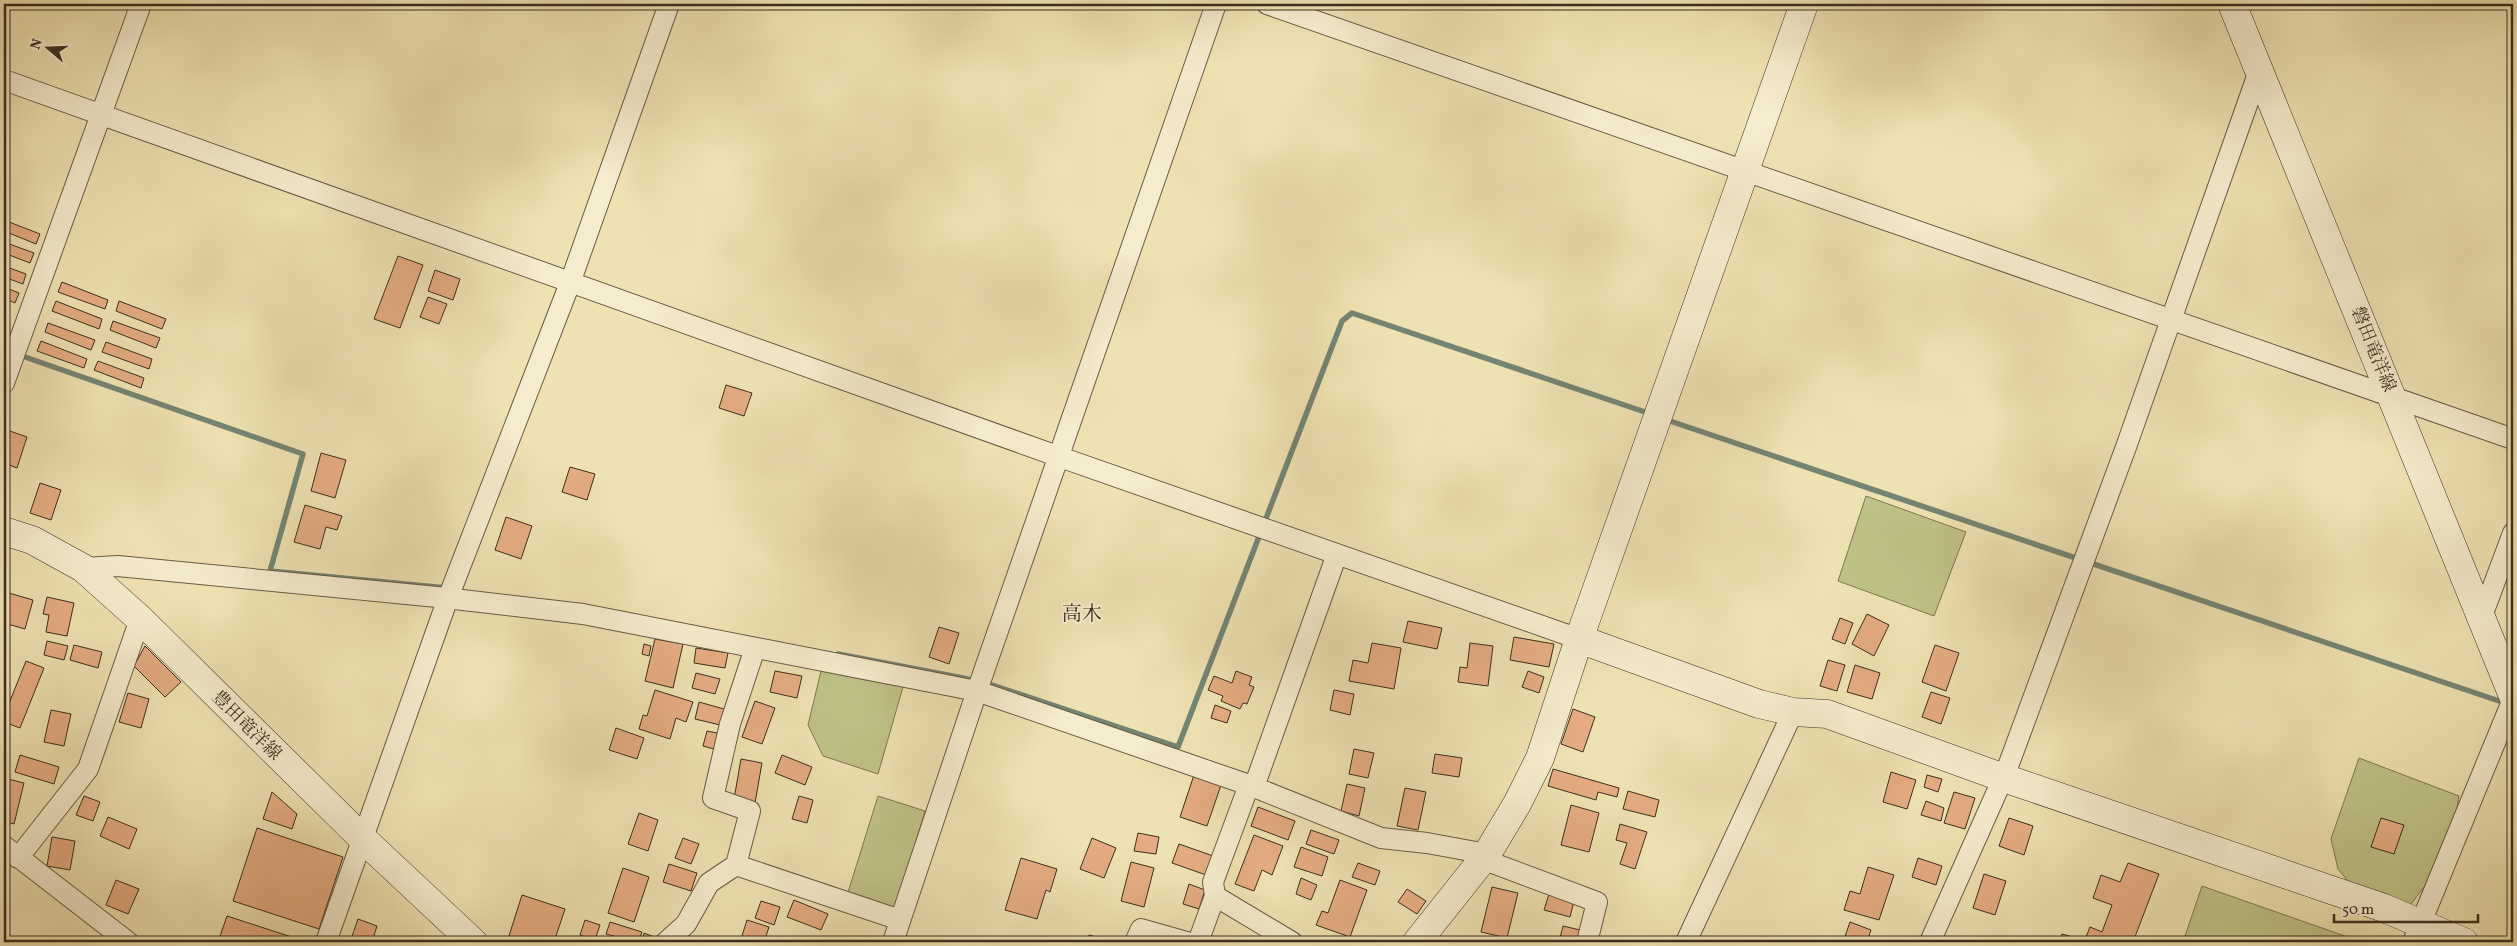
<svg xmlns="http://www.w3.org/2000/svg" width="2517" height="946" viewBox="0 0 2517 946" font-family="Vollkorn,'Noto Serif JP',serif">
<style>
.green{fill:#bfc288;stroke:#7d7854}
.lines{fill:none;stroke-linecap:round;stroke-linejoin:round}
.stream{stroke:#748573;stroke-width:5.5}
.building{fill:#e5ac83;stroke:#3b2f1f}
.street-casing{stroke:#685c44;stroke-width:22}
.secondary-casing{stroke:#3b2f1f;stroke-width:29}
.street{stroke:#f5eccd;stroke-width:20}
.secondary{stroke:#f5eccd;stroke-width:28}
.labels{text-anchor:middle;stroke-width:4;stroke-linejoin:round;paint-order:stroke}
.street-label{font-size:18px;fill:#3b2f1f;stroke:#f5eccd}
.quarter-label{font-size:20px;fill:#3b2f1f;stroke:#f5eccd}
</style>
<rect width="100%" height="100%" fill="#efe2b2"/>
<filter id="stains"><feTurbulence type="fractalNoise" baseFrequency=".004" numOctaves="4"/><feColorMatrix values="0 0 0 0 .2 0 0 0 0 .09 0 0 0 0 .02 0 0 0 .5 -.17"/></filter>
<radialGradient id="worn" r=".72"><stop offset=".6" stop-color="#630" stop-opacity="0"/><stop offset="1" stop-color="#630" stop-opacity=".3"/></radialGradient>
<path class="green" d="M1866 496 1966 532 1934 616 1838 581Z
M821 671 903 687 878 774 823 756 808 725Z
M2359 758 2459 796 2449 854 2402 916 2364 901 2338 869 2331 839Z
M878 796 925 811 893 918 845 902Z
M2202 886 2359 941 2358 942H2183Z"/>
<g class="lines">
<path class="stream" d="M25 357 303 454 270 571 447 588
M1664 419 2508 704
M838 654 963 678 995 686 1178 747 1342 321 1352 313 1651 414"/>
</g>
<path class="building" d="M4 220 40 234 36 244 4 231Z
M4 242 34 253 30 263 4 253Z
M398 256 423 265 400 328 374 319Z
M4 266 26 274 23 284 4 277Z
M435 270 460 279 453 300 428 291Z
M62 282 108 300 105 309 58 292Z
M4 287 19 293 15 303 4 298Z
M428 297 447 304 439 324 420 317Z
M56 301 102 319 99 329 52 311Z
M119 301 166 319 162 329 116 311Z
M113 321 160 338 156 348 110 330Z
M48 323 95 340 91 350 45 332Z
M41 341 87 359 84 368 37 351Z
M106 342 152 359 149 369 102 352Z
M98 361 144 378 141 388 94 370Z
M726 385 752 393 744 416 719 408Z
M7 430 27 437 17 468 4 463V439Z
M321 453 346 460 335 498 311 491Z
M570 467 595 474 587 500 562 492Z
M40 483 61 490 51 520 30 513Z
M305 505 342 516 337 530 326 527 320 549 294 542Z
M506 517 532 526 521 559 495 550Z
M9 593 33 600 25 629 4 623Z
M47 597 74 603 67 636 46 632 49 615 43 614Z
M1867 614 1889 625 1874 656 1852 644Z
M1840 618 1853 623 1845 644 1832 639Z
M1408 621 1442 628 1437 649 1403 642Z
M939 627 959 633 949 664 929 657Z
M1514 637 1554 644 1549 667 1510 660Z
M655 639 683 644 673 688 645 681Z
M47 641 68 646 64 660 44 655Z
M1372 643 1401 648 1394 689 1349 681 1353 660 1368 663Z
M1470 643 1493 646 1488 686 1458 682 1460 667 1467 668Z
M644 644 651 646 649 656 642 654Z
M74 645 102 652 98 668 70 660Z
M1935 645 1959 653 1946 691 1922 682Z
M145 646 181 682 165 697 134 666Z
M696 648 728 653 725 668 694 663Z
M1828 660 1845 665 1837 691 1820 686Z
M26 661 44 668 20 728 4 722V716Z
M1855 665 1880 673 1872 699 1847 692Z
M775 671 802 676 797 698 770 692Z
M1236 671 1252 677 1249 685 1254 687 1247 704 1243 703 1240 709 1221 701 1223 696 1208 690 1214 676 1232 683Z
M1528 671 1544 677 1539 693 1522 687Z
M696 673 720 679 715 694 692 688Z
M655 690 693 702 686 722 676 718 670 739 639 729 643 715 647 716Z
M1334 690 1354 694 1350 715 1330 710Z
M1931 692 1950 698 1941 724 1922 717Z
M128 693 149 699 141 728 119 722Z
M755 701 775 708 762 744 742 737Z
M699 702 724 709 720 725 695 719Z
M1215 705 1231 711 1227 723 1211 718Z
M1573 709 1595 717 1583 752 1561 744Z
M51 710 71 714 64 746 44 742Z
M616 728 644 738 637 759 609 750Z
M707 731 722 734 718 750 703 746Z
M1354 749 1374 753 1368 778 1349 774Z
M1435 754 1462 758 1459 777 1432 773Z
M20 755 59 767 54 784 15 772Z
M782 755 812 767 805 785 775 773Z
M741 759 762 763 755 803 734 799Z
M1553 769 1619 788 1617 797 1598 792 1596 800 1548 786Z
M1891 772 1916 780 1907 809 1883 802Z
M1194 775 1221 785 1207 826 1180 817Z
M1927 775 1942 779 1938 792 1924 787Z
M4 778 24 783 14 824 4 821Z
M1347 784 1365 788 1359 816 1341 811Z
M1405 788 1426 792 1418 830 1397 826Z
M1628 791 1659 800 1655 817 1623 809Z
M272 792 297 814 292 829 263 819Z
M1954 792 1975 798 1965 829 1944 823Z
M84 796 100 802 93 821 76 815Z
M799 796 813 800 807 823 792 819Z
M1926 801 1944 808 1941 821 1921 815Z
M1571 805 1599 813 1589 852 1561 845Z
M1258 807 1295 821 1288 840 1251 826Z
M639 813 658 820 648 851 628 844Z
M108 817 137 829 129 849 100 836Z
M2009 818 2033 826 2024 855 1999 846Z
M2381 818 2404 825 2394 854 2371 847Z
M1620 824 1647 832 1635 869 1620 864 1627 843 1616 840Z
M257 828 343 857 319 929 233 901Z
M1311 830 1339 840 1334 854 1306 844Z
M1138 833 1159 837 1156 854 1134 851Z
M1254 835 1283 846 1272 875 1262 870 1254 891 1235 884Z
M52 837 75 841 70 870 47 866Z
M683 838 699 844 691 864 675 858Z
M1092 838 1116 848 1104 878 1080 869Z
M1179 844 1216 857 1209 876 1172 863Z
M1301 847 1328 857 1322 876 1294 867Z
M1021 858 1057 869 1050 892 1046 890 1037 919 1005 910Z
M1918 858 1942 866 1936 885 1912 877Z
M1131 862 1154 868 1144 907 1121 901Z
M1358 863 1380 871 1375 885 1352 877Z
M2128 863 2159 874 2133 942H2084L2090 927 2102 932 2112 905 2093 898 2101 875 2120 882Z
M669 864 697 873 691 891 663 882Z
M1868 867 1894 875 1879 920 1844 910 1850 891 1860 894Z
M623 868 649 877 634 922 608 913Z
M1984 874 2006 881 1995 915 1973 908Z
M1301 878 1317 885 1311 900 1296 894Z
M116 880 139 889 128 914 106 905Z
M1340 880 1367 890 1350 937 1316 925 1322 911 1328 913Z
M1189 884 1205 890 1199 909 1183 904Z
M1492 887 1518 893 1507 938 1481 932Z
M1407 889 1426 901 1417 914 1398 902Z
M1549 894 1574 901 1570 917 1544 910Z
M522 895 565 909 554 942H507Z
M794 900 828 914 821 930 787 917Z
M761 901 780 907 774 925 755 918Z
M227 916 307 942H218Z
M358 919 377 926 372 942H350Z
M585 920 600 925 595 940 580 935Z
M747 920 769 927 764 942H740Z
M610 922 642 932 638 942H623L613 939 614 936 606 934Z
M1850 922 1871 930 1867 942H1843Z
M1563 926 1580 930 1577 942H1559Z
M644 933 659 939 658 942H642Z
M2062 934 2080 939 2079 942H2060Z
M1089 935 1115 942H1087Z"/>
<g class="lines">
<g class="street-casing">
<path id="street" d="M1267 4 2513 439
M4 80 1060 457 1579 639
M4 383 141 4
M83 568 118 566 437 597 583 614 977 691 1249 785 1381 838 1427 843 1487 854
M2482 616 2513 533
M1254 787 1337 554
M4 846 128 942
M18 858 88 769 140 619
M1482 859 1597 902 1587 942
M736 865 900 920
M1215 896 1292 942
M326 942 448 598 570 283 669 4
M666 942 686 924 709 883 736 865 750 811 713 798 730 724 755 648
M893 942 977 691 1216 4
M1135 942 1141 929 1187 942
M1198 942 1215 896 1213 882 1249 785
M1686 942 1793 712
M1930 942 2007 769 2126 447 2259 71
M2413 942 2513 699"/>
</g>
<g class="secondary-casing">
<path id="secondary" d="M2232 4 2513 696
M4 531 32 540 83 568 140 619 363 839 473 942
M1579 639 1759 704 1793 712 1827 714 2004 778 2384 908 2464 942
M1417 942 1487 854 1517 804 1540 758 1579 639 1804 4"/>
</g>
<use href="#street" class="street"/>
<use href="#secondary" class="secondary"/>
</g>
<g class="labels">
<g class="street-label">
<text transform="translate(2374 349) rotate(68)" y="6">磐田竜洋線</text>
<text transform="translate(247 725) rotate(45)" y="6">豊田竜洋線</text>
</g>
<g class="quarter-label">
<text x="1082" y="620">高木</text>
</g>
</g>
<rect width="2517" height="946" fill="none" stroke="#efe2b2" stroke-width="20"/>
<rect x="5" y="5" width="2507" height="936" fill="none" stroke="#3b2f1f" stroke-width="2.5"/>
<rect x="10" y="10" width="2497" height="926" fill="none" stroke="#3b2f1f"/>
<g transform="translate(48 48) rotate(289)" stroke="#f5eccd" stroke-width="4" paint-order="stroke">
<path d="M0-4L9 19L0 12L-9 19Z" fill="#3b2f1f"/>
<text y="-8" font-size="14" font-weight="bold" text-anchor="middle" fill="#3b2f1f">N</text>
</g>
<path d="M2334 914v8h144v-8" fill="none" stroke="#3b2f1f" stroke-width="2.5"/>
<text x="2342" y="914" font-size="15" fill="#3b2f1f" stroke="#f5eccd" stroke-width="4" paint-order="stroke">50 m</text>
<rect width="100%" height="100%" filter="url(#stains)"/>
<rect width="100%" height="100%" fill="url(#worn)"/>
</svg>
